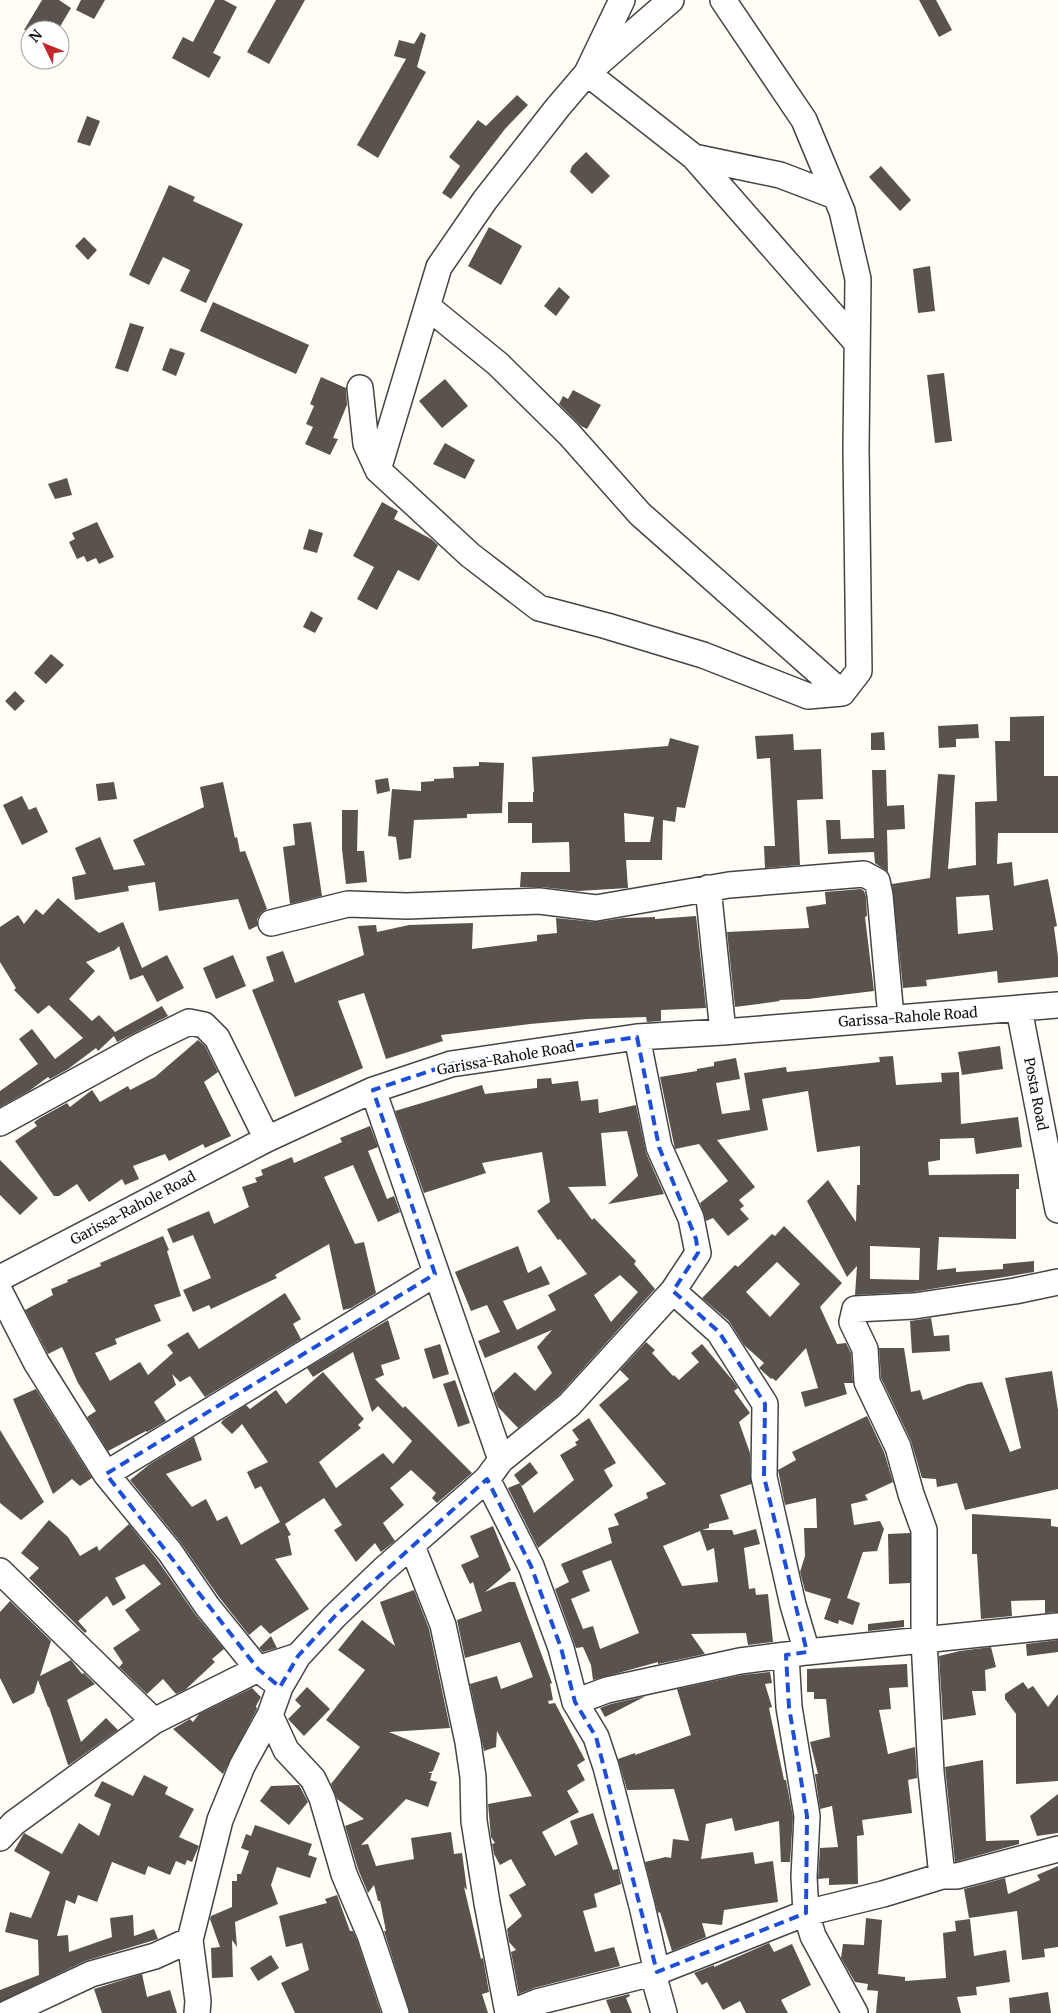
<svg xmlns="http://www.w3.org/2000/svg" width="1058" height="2013" viewBox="0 0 1058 2013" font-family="Merriweather,serif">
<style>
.building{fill:#5a524d;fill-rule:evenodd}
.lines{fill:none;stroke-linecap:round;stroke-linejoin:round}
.minor-casing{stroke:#444;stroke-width:28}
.minor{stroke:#fff;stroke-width:25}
.marked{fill:none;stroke:#1d4ed8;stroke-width:4;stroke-dasharray:10 6;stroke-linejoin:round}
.labels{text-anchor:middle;stroke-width:5;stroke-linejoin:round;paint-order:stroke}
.street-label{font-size:14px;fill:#111;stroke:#fff}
</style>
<rect width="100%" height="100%" fill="#fffdf5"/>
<path class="building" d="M42 0H59L71 8 58 30H24Z
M81 0H105L94 19 76 10Z
M215 0H224L237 7 213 53 221 57 209 78 172 58 183 37 193 42Z
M276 0H305L269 64 247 52Z
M919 0H936L952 30 939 37Z
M421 32 426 35 417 67 426 72 378 158 357 145 406 59 394 56 399 40 414 44Z
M517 95 528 105 505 129 451 199 442 193 460 166 449 157 478 120 486 126Z
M87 116 100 121 90 146 77 142Z
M586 152 610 176 592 194 570 172 572 166Z
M881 166 911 200 900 211 869 177Z
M169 185 195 197 193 201 243 224 206 303 180 291 190 270 163 257 149 285 129 275Z
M489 227 522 246 501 285 468 266Z
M84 237 97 250 88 260 75 246Z
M930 266 935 311 918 313 913 269Z
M559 287 570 297 556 316 544 306Z
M213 302 309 345 296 374 200 331Z
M130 323 144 327 128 372 115 368Z
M170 348 185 353 176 376 162 370Z
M944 373 952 441 935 443 927 375Z
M321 377 346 388 347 405 333 438 338 439 330 455 305 444 313 427 306 424 314 406 310 404Z
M445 379 468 406 442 428 419 401Z
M573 390 601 405 587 429 581 426 559 404 563 396 568 399Z
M445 443 475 460 465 479 433 464Z
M67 478 72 495 55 499 48 484Z
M382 502 398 511 394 519 431 539 438 545 419 581 398 570 377 610 357 599 374 567 353 556Z
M97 522 114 557 99 564 96 558 87 562 84 556 77 559 69 542 75 539 72 533Z
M309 529 323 533 317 553 303 549Z
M311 611 323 618 315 633 303 627Z
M51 654 64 665 46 684 34 673Z
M15 691 25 701 15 711 5 701Z
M1044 716V776H1058V833H998L997 864 1012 862 1014 886 1048 879 1057 926 1054 927 1058 957V977L998 983 997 971 926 980 927 986 903 988 892 884 930 878 938 774 955 775 948 869 976 865 975 802 997 801 995 741H1010V717ZM989 895 993 930 958 934 956 897Z
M978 724 979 738 956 739V747L939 748 938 726Z
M884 732 885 750H871V733Z
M793 734 794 750 821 749 823 799 797 800 800 865 765 868 764 846H775L770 758 757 759 755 736Z
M670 738 699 746 685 808 677 807 675 822 663 820 662 860H626L628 888 578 891 541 887H520L521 872H570L569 842 532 843V823H508V802H533V792H534L532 757 668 746ZM624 813 654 817 650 842H625Z
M479 762 504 763 502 813 467 814V818L414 820 411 858 399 860 396 837 388 836 392 789 421 791V782L434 781V779L454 778 453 767 479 766Z
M872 770H886L887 806 904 805 905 829 887 830 888 872 875 863 874 852 828 854 826 820H840L841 839 874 838Z
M388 778 390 791 377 794 375 780Z
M114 782 117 799 98 801 96 784Z
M223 782 235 838 237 837 240 852 245 851 267 909 261 913 257 919V926L249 930 238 899 159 911 155 882 128 886 129 891 75 900 72 877 86 874 75 848 100 837 114 870 145 865 133 840 204 807 200 787Z
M22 796 29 810 36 807 48 832 22 845 3 805Z
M342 810H358L357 851H364L367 882 346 884 342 849Z
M311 822 322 896 290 904 283 847 295 845 293 824Z
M861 889 864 891 866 897 867 916 865 917 874 991 808 999 779 1000 780 1001 735 1007 727 932 809 928 806 907 826 904 825 892Z
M58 898 99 933 123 922 142 968 167 955 184 988 157 1002 143 975 130 980 119 946 115 950 86 962 95 971 69 999 92 1021 99 1015 115 1032 162 1006 168 1016 117 1042 114 1036 98 1051 96 1048 68 1069 50 1079 48 1077 29 1091 0 1107V1091L38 1064 19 1039 32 1029 55 1059 83 1038 49 1005 38 1014 14 990 16 988 0 962V927L18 915 24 924 36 909 43 915Z
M696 916 706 1008 661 1010V1021L647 1022 646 1017 587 1019 530 1024 441 1035 443 1041 386 1059 364 993 338 1001 363 1068 295 1097 252 990 274 981 266 957 283 951 295 983 364 955 358 926 376 925 377 932 409 925 473 923 472 949 537 941V935L557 933 556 918 595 922 623 918 655 917V919Z
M233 955 246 986 216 999 203 968Z
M198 1040 205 1046 218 1072 204 1082 231 1136 205 1148 203 1144 169 1161 165 1154 133 1166 139 1179 125 1185 122 1179 89 1202 77 1184 59 1196H54L15 1141 37 1126 34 1122 40 1118 67 1103 70 1107 92 1090 100 1102 128 1086 130 1090 155 1077Z
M1000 1046 1003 1069 962 1075 958 1052Z
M893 1056 896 1085 942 1082 941 1073 959 1072 961 1124 1018 1117 1022 1147 976 1154 974 1138 940 1139V1160L928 1162 929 1175 1019 1174V1189H1016V1239L939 1237 937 1270 956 1268V1272L1003 1269V1264L1034 1261V1272L913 1292 855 1295 857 1266 847 1277 807 1201 828 1180 856 1222 857 1185H860V1146L817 1152 808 1091 762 1099 768 1130 717 1140 755 1187 739 1200 744 1206 740 1209 749 1219 728 1236 713 1218 706 1221 700 1203 728 1181 699 1144 675 1149 660 1077 697 1071V1069L714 1066V1062L736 1058 740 1079 716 1083 722 1114 750 1110 744 1073 786 1067 787 1072 880 1062 879 1057ZM870 1246 920 1248 919 1280 870 1279Z
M551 1078 552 1084 578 1081 581 1101 598 1099 599 1113 636 1105 646 1153 664 1194 608 1204 638 1176 627 1131 601 1133 606 1186 568 1187 592 1220 594 1218 636 1261 634 1264 655 1289 559 1395 518 1428 498 1407 493 1393 515 1372 535 1391 552 1373 537 1347 552 1330 485 1358 478 1341 500 1332 487 1305 471 1311 455 1272 518 1246 528 1273 541 1266 550 1284 503 1301 517 1330 556 1310 548 1295 587 1274 560 1239 558 1240 537 1211 550 1202 542 1152 482 1163 486 1173 424 1193 395 1111 482 1085 485 1094 537 1088V1079ZM620 1275 638 1292 611 1322 594 1295Z
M370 1126 378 1147 368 1151 387 1199 394 1196 400 1212 378 1222 353 1165 324 1177 355 1244 364 1242 376 1293 351 1308 343 1310 329 1244 275 1275 277 1278 211 1309 209 1305 193 1312 183 1290 211 1278 193 1235 173 1243 167 1229 209 1211 214 1224 249 1207 242 1187 257 1182 255 1178 263 1175 261 1170 292 1157 294 1163 342 1142 340 1138Z
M0 1160 38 1198 20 1215 0 1195Z
M784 1226 842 1283 820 1307 837 1344 846 1343 851 1353 853 1383H844L847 1394 805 1407 801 1392 818 1388 806 1348 776 1381 772 1378 771 1379 759 1368 764 1363 744 1345 729 1321 702 1298 735 1265 738 1267 772 1234 775 1236ZM777 1262 800 1284 770 1317 746 1292Z
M163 1236 169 1250 167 1251 181 1296 154 1305 161 1321 115 1339 117 1344 95 1353 110 1381 140 1362 148 1375 173 1353 167 1345 188 1332 199 1349 285 1293 301 1319 293 1324 301 1339 205 1397 190 1376 180 1382 172 1374 176 1385 154 1402 166 1421 147 1432 146 1431 108 1451 87 1417 96 1411 78 1383 62 1347 48 1354 25 1310 53 1295 51 1289 68 1282 67 1280 101 1266 100 1263Z
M931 1318 934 1336 949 1335 950 1351 912 1353 910 1321Z
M388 1320 400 1359 381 1365 384 1375 375 1379 403 1408 405 1406 472 1473 437 1503 432 1498 436 1493 411 1470 390 1488 404 1505 383 1523 395 1541 381 1552 375 1543 356 1562 334 1530 342 1525 324 1498 285 1524 291 1535 288 1536 292 1555 275 1559 309 1609 270 1634 261 1625 249 1635 219 1597 181 1543 130 1480 150 1464 194 1437 202 1460 166 1474 192 1507 206 1499 217 1521 227 1516 241 1545 280 1522 261 1486 255 1489 247 1472 268 1462 242 1424 232 1434 221 1423 223 1420 246 1405 250 1409 276 1390 286 1404 323 1372 364 1419 358 1425 361 1428 319 1462 336 1488 383 1453 393 1464 412 1441 378 1406 372 1412 353 1352 313 1377 307 1368Z
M646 1342 655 1350 652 1353 673 1376 674 1375 679 1380 699 1362 691 1353 702 1344 734 1382 738 1388 734 1391 750 1413 739 1422 750 1453 751 1484 720 1495 729 1519 709 1524V1528L702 1530H732L734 1535 756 1529 760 1544 744 1548 749 1589 755 1588 756 1595 768 1594 773 1642 748 1645 746 1633 691 1634 705 1654 658 1664V1662L593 1680 591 1665 583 1647 576 1648 555 1589 569 1582 561 1564 612 1543 608 1528 619 1525 614 1514 648 1498 646 1493 666 1484 599 1405 629 1379 620 1370ZM700 1531 707 1551 714 1548 718 1582 682 1586 663 1546ZM611 1560 639 1633 600 1649 593 1626 583 1629 571 1599 590 1591 582 1571Z
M440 1344 449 1374 433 1379 424 1349Z
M879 1348H904L911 1392 920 1390 923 1400 968 1384 982 1382 1010 1452 1021 1448 1005 1378 1052 1371 1058 1410V1489L965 1510 957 1483 937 1487 936 1479 922 1478 911 1441 881 1378Z
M455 1380 470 1423 458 1427 443 1384Z
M36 1389 92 1478 80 1486 72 1479 53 1494 13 1399Z
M867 1416 884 1452 893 1482 865 1495 868 1500 851 1504 854 1525 880 1521 884 1529 877 1551 863 1552 847 1598 860 1603 853 1625 839 1620 838 1624 824 1619 831 1599 805 1591 800 1572 805 1556 804 1528H817L816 1498 785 1505 778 1470 796 1460 792 1452Z
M589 1418 616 1463 604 1470 613 1486 538 1548 508 1488 520 1483 534 1513 574 1480 560 1455 577 1445 575 1442 579 1440 572 1430Z
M0 1430 44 1502 21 1520 0 1503Z
M530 1462 538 1473 522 1486 514 1475Z
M972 1514 1051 1519V1526L1058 1527V1612L1045 1613V1600L1011 1601 1012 1616 981 1619 977 1554H972Z
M49 1520 68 1537 80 1556 97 1546 99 1551 129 1524 158 1561 195 1614 224 1649 212 1659 215 1662 185 1690 176 1694 163 1679 147 1694 119 1667 123 1663 113 1648 140 1630 125 1610 161 1584 144 1564 115 1578 126 1598 113 1606 107 1596 78 1621 87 1631 85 1633 29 1578 39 1568 21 1553Z
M493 1526 511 1570 485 1592 509 1582H515L552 1683 550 1684 553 1700 548 1701 549 1704 555 1703 585 1760 577 1765 585 1780 567 1791 579 1812 542 1832 555 1856 578 1844 570 1821 593 1813 613 1870 618 1869 621 1884 594 1894 597 1907 583 1911 595 1952 614 1947 620 1966 534 1988 519 1994 511 1952 516 1950 509 1942 507 1929 522 1916 509 1895 526 1885 511 1859 500 1865 494 1854 492 1844 495 1843 491 1837 488 1804 532 1796 497 1731 496 1747 484 1751 470 1684 497 1676 501 1689 533 1677 520 1642 465 1658 457 1620 482 1611 473 1582 470 1584 461 1565 479 1557 470 1536Z
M910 1533V1583L889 1584 888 1534Z
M414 1590 429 1629 450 1728 389 1732 440 1753 433 1771 428 1773H432L430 1780 437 1782 428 1807 406 1799 361 1845 368 1844 376 1866 414 1859 411 1838 451 1832 454 1854 462 1853 467 1890 464 1887 481 1959 483 1958 489 1992 482 1994 488 2013H410L384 1931H386L380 1901H378L374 1885 368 1893 358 1869 345 1826 364 1819 337 1799 331 1784 360 1747 326 1720 365 1670 338 1650 362 1620 395 1646 380 1602Z
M10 1601 51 1641 40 1676 71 1660 82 1674 84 1673 95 1684 67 1700 81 1742 106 1718 118 1730 69 1765H68L49 1707H48L38 1680 34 1693 13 1704 0 1678V1612Z
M904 1620V1627L868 1631V1624Z
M271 1636 277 1648 263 1652 259 1648Z
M1058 1640V1652L1027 1656 1026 1644Z
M991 1647 996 1667 985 1670 986 1691H972L976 1715 943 1720 939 1656 960 1651Z
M907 1664 908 1687 889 1688 891 1709 879 1710 888 1754 915 1747 917 1778 908 1780 912 1813 862 1820 864 1835 857 1836 858 1884 829 1885V1878L818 1879 820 1848 838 1847 832 1806 820 1809 815 1774H818L810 1742 830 1737 826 1699H814V1692H807V1669Z
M770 1672 772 1683 765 1684 772 1707 769 1708 784 1780H786L793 1817 790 1862H781L779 1821 735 1831 732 1818 706 1824 701 1859 753 1852 755 1864 773 1861 778 1902 724 1910 722 1925 702 1923 706 1937 672 1951 660 1912 658 1913 645 1862 666 1857 671 1858 673 1839 689 1841 674 1789 627 1790 618 1759 635 1753V1755L691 1735 677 1689 742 1675Z
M1023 1682 1028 1689 1033 1686 1048 1707 1058 1694V1781L1016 1784V1714L1005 1699V1694Z
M307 1687 330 1709 304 1736 288 1719 301 1706 295 1700Z
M252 1688 261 1697 256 1706 257 1709 223 1774 173 1729 190 1719 193 1722 199 1714Z
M646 1696 605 1717 600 1708 611 1704Z
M983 1760 986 1841 1019 1840V1844L955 1862 945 1767Z
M144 1775 168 1787 165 1794 194 1809 179 1837 199 1846 192 1862 187 1860 185 1865 176 1861 170 1875 148 1866 145 1875 112 1862 97 1902 78 1895 75 1904 66 1900 57 1936 68 1935 69 1952 112 1937 110 1918 133 1915 134 1936 154 1929 158 1939 85 1961 0 2002V1990L39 1975 38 1940 5 1932 10 1912 31 1918 50 1872 14 1851 24 1833 62 1854 79 1823 99 1836 111 1804 94 1796 102 1781 133 1796Z
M299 1785 308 1802 289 1825 260 1801 271 1786Z
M1058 1794V1833L1037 1836 1030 1816Z
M255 1825 312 1844 308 1855 317 1858 310 1878 277 1867 271 1885 278 1904 235 1922 237 1947 232 1940 233 1977 212 1978 211 1948 220 1947 210 1919 211 1916 232 1907V1881H237V1874H241L249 1851 241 1848 246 1834 251 1836Z
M1058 1866V1947L1044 1949 1045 1957 1022 1960 1017 1911 969 1918 964 1889 1005 1878 1008 1894 1040 1880 1037 1875Z
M337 1895 350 1931H353L357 1940 381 2013H295L281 1983 309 1970 302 1943 286 1947 279 1916 327 1903 325 1899Z
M866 1918 882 1920 878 1974 905 1977V1981L946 1978 943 1933 956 1931 955 1921 970 1919 974 1956 1006 1950 1010 1982 976 1987 977 1995 957 1997 961 2013H876L878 1991 867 1990 868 1984 855 1982 841 1958 843 1944 864 1945Z
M769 1943 774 1952 792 1944 811 1985 781 2000 788 2013H746L740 2001 723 2010 707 1982 702 1985 694 1973 714 1965V1967Z
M271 1955 279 1968 258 1981 250 1968Z
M142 1974 147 1997 170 1990 177 2013H102L94 1989Z
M1048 1992 1051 2013H1010L1009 1998Z
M629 1994 630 1996 626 1998 632 2013H611L606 2000Z"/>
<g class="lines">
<g class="minor-casing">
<path id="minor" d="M671 0 587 73 694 157 780 175 835 196
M694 157 857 343
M428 307 498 364 569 434 640 514 842 693
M360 388 366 444 378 470 470 555 539 608 607 626 703 655 808 696 842 693 859 671 856 449 858 279 842 211 804 120 723 0
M378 470 439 267 485 200 558 107 587 73 622 0
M708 888 723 1032
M271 923 348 904 407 906 539 901 596 908 729 885 864 874 877 881 880 895 891 1017
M1019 1009 1058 1210
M373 1090 501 1460
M0 1123 142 1045 189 1022 204 1025 217 1038 267 1139
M0 1278 267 1139 373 1090 451 1064 637 1037 723 1032 1058 1005
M673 1291 719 1332 765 1404 764 1477 793 1605 807 1652 786 1655 789 1707 807 1816 804 1877 806 1913 813 1936 855 2013
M0 1292 36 1362 106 1474
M487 1479 531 1566 561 1648 575 1702 596 1737 606 1767 642 1906 657 1972 655 1981 664 2013
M412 1546 443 1625 468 1742 473 1777 474 1821 487 1903 508 2013
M0 1571 154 1721
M807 1652 1058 1626
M298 1656 258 1669 207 1606 170 1552 106 1474 435 1274
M575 1702 607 1690 740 1661 786 1655
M270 1715 286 1750 313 1779 322 1798 344 1874 370 1935 396 2013
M0 1838 14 1823 154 1721 258 1669 271 1679
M942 1876 931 1772 924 1641V1530L911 1494 898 1447 867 1382 865 1349 852 1322 855 1309 914 1306 1015 1291 1058 1282
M8 2013 91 1974 155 1956 190 1940
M197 2013 198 2001 190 1940 220 1820 242 1766 270 1715 280 1687 298 1656 335 1616 383 1570 487 1479 501 1460 569 1405 673 1291 698 1253 691 1218 659 1147 637 1037
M510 2013 537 2002 657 1972 806 1913 883 1894 942 1876H957L1058 1849"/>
</g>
<use href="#minor" class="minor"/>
</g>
<path class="marked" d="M637 1037 659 1147 696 1239 698 1253 673 1291 719 1332 765 1404 764 1477 807 1652 786 1655 789 1707 807 1816 806 1913 657 1972 596 1737 575 1702 561 1648 531 1566 487 1479 335 1616 298 1656 280 1687 258 1669 106 1474 435 1274 373 1090 451 1064Z"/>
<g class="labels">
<g class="street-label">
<text transform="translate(908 1017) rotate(-4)" y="5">Garissa-Rahole Road</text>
<text transform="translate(506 1058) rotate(-10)" y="5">Garissa-Rahole Road</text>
<text transform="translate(1036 1094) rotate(79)" y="5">Posta Road</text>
<text transform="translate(133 1208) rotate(-28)" y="5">Garissa-Rahole Road</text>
</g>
</g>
<g transform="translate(45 45) rotate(313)"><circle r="24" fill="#ffffff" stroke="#a0a0a0"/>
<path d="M0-4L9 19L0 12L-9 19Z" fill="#c4262e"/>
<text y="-8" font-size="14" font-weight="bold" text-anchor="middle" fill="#111111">N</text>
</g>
</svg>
